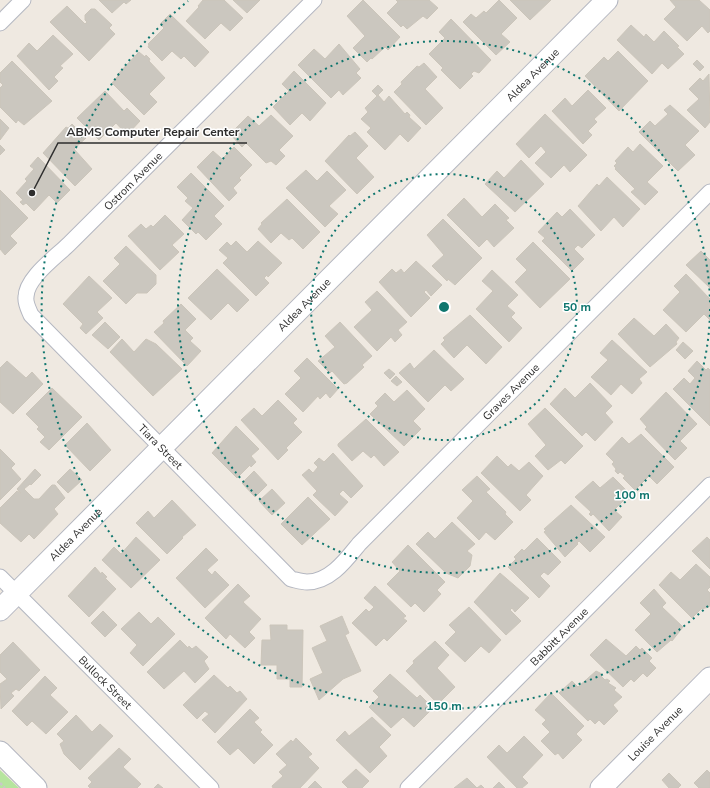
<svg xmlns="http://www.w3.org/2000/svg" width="710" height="788" viewBox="0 0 710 788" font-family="'Nunito Sans',sans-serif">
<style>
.green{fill:#b6e59e}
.building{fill:#cbc7bf;stroke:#cbc5ba}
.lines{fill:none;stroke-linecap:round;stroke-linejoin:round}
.street-casing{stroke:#b4b7c1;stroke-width:17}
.secondary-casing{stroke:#b4b7c1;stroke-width:23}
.path{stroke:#c9c9c9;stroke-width:2.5;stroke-dasharray:3 2;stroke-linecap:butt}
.street{stroke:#fff;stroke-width:15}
.secondary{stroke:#fff;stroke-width:21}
.ring{fill:none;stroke:#0f766e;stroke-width:2;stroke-dasharray:2 4}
.labels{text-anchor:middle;stroke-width:3;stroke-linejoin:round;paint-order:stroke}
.street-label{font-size:11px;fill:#2e2e2e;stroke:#fff}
.centre{fill:#0f766e;stroke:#fff;stroke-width:2}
.ring-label{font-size:12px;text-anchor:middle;font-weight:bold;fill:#0f766e;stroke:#fff;stroke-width:3;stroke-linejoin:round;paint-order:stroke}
.leader{fill:none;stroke:#2e2e2e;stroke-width:1.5}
.callout-dot{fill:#2e2e2e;stroke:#fff;stroke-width:1.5}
.callout-label{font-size:12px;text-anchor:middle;font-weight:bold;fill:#2e2e2e;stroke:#fff;stroke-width:3;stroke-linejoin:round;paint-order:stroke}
</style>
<rect width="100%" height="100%" fill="#efe9e1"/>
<path class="green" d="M0 770 19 788H0Z"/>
<path class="building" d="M99 0H131L126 4 124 2 112 13Z
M203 0H224L243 18 230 31 221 23 205 39 186 21 199 7 198 6Z
M233 0H260L247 13Z
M363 0 400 37 388 50 385 47 372 59 371 58 367 62 353 48 365 36 347 16Z
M396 0H429L438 8 427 19 423 16 407 29 403 25 401 27 387 13 398 2Z
M499 0 517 18 501 34 510 42 496 55 463 22 471 14 476 18 484 11 486 13Z
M510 0H551L530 20Z
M670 0H699L710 10V31L708 33 702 26 687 41 664 19 676 7Z
M67 6 85 24 87 22 85 20V15L91 9H95L112 25 109 28 115 34 89 61 50 22Z
M170 14 209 52 195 67 184 56 181 59 172 51 162 61 148 47 149 45 148 44 164 28 160 24Z
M451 19 491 60 479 73 474 71 471 74 473 76 460 89 441 70 443 68 429 54 445 38 439 32Z
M631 25 644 37 646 34 654 42 664 31 679 46 677 47 684 54 668 69 662 63 652 74 617 40Z
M53 35 73 54 60 66 63 68 54 77 58 81 49 90 17 56 29 43 37 51Z
M339 44 360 69 356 73 361 78 343 95 339 90 331 98 298 65 314 49 325 59Z
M618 51 648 81 619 111 585 76 604 57 608 61Z
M139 52 145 57 146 55 150 59 149 61 165 78 149 94 157 102 144 115 112 83 118 76 117 75Z
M697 60 704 67 700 71 693 64Z
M12 61 52 101 24 125 18 120 16 123 0 107V88L3 85 0 82V73Z
M424 63 437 77 425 89 443 108 426 125 394 92 402 84 401 82 417 66 419 67Z
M294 71 326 103 310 121 302 113 290 125 273 107 289 91 282 84Z
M709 74 710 122 705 128 687 110 699 99 689 89 700 78 703 81Z
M378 85 383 90 377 96 372 91Z
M588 90 606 108 594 119 597 122 588 131 592 135 583 144 552 111 565 98 572 106Z
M105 91 124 111 127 108 140 121 127 135 116 123 99 140 77 118Z
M378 95 384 102 389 96 405 114 407 112 410 115 409 117 421 128 408 142 400 134 385 150 367 132 371 128 361 119 368 112 365 108Z
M670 105 699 131 685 145 695 155 678 171 639 132 650 121 655 126 668 114 664 110Z
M545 114 587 155 570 172 564 165 551 178 535 163 546 152 541 146 529 158 516 144Z
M271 115 293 136 279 150 285 156 276 165 271 161 266 163 246 143 242 147 230 134 248 116 259 126Z
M0 119 9 128 0 140Z
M72 124 86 138 74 149 92 169 75 186 43 153 66 127 68 128Z
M355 132 368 146 356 158 374 177 357 194 325 161 349 135 350 136Z
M640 144 663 166 647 182 658 192 645 205 631 192 635 189 615 169 616 168 614 166 617 163 615 161 628 147 633 152Z
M0 145 5 150 0 155Z
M234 147 252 165 239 178 241 180 233 188 237 193 229 201 197 167 213 151 222 159Z
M38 157 70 190 57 203 49 195 34 211 26 203 23 205 20 202 23 200 16 193 27 181 25 179 34 169 30 166Z
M521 160 544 184 515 212 485 184 497 171 504 178Z
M306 170 317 181 327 171 346 190 329 206 338 214 325 227 286 188Z
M191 173 224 206 214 216 222 224 206 240 198 232 196 234 182 220 193 208 185 201 188 198 177 187Z
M607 177 640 209 623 227 614 217 601 231 578 206 597 184 599 186Z
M0 190 28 218 10 236 17 243 5 255 0 249Z
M464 198 482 217 495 204 509 218 506 220 514 228 494 247 487 239 479 247 447 215Z
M287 199 320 232 303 249 292 238 289 240 281 233 271 243 258 229 262 224 261 223Z
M570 209 595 235 582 248 578 245 574 249 584 259 572 271 542 241 545 238 538 232 557 212 562 217Z
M165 215 184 234 172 245 179 252 160 270 128 236 141 224 146 229 151 225 153 227Z
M443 219 482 258 455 285 448 279 447 281 432 266 444 255 427 235Z
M236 241 247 252 258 241 282 263 268 277 267 275 264 278 269 283 256 296 223 263 228 258 219 250 227 242 231 246Z
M533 242 570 279 540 308 515 282 527 270 516 259Z
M126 246 156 275V284L147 293H137L126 304 103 281 120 264 114 258Z
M701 251 710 260V288L686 265Z
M416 261 442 285 431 296 426 290 424 292 430 298 411 317 379 282 392 269 396 273 401 269 404 273Z
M217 269 249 300 237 312 228 303 211 320 188 298Z
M492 270 518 295 507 306 515 313 511 317 522 328 509 342 476 309 493 291 482 281Z
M686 274 710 299V320L704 314 686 332 663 310 680 292 674 286Z
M89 276 112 298 97 312 103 318 86 334 80 328 83 324 63 304Z
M377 291 407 322 398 330 402 335 395 342 391 337 377 351 354 327 372 310 365 302Z
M181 304 196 319 185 330 193 338 190 341 201 351 187 366 154 332 164 323 163 321Z
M470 315 502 347 486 364 467 345 454 358 441 344 445 340 443 338Z
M634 318 654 336 666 324 679 338 676 342 677 344 650 367 618 334Z
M105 322 120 337 108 349 92 335Z
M340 322 372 356 362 365 364 367 347 383 344 384 332 371 330 373 318 361 335 347 325 336Z
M122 339 134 352 146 339 156 344 182 369 153 396 110 352Z
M612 340 647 372 639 379 642 383 632 394 621 384 611 395 591 377 608 360 600 353Z
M683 342 693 351 685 359 676 350Z
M434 350 464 379 451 391 445 385 428 402 399 373 410 363 414 369Z
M307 358 338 389 330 398 326 393 320 399 318 396 303 412 285 394 301 378 294 371Z
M7 361 26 378 32 372 43 384 13 414 0 402V368Z
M697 361 706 370 708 368 710 370V426L673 389 684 378 690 384 695 378 688 371Z
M389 369 395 374 390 379 384 373Z
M396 376 402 382 397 386 391 381Z
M590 383 612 406 605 413 613 422 595 441 586 432 582 436 550 404 565 388 575 398Z
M52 388 82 417 49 450 40 442 45 437 37 429 39 427 26 414Z
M407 390 425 409 413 421 421 429 404 446 370 414 378 406 375 403 385 393 394 402Z
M666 392 697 424 680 441 687 448 675 460 645 429 647 427 640 419Z
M278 400 297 419 293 423 302 432 286 448 288 450 278 460 241 420 254 408 262 416Z
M545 408 583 446 565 464 561 460 548 470 535 456 546 445 528 424Z
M366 419 399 452 384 466 374 455 371 458 363 451 352 461 338 446V444Z
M87 423 111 450 90 471 65 445Z
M236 426 259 449 251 456 256 462 251 467 250 465 237 478 212 453Z
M641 434 674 467 657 484 649 476 635 490 623 478 625 476 620 472 618 474 615 471 616 469 612 464 614 462 606 454 622 437 629 444Z
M0 449 15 464 11 468 21 479 0 500Z
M333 453 363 486 351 498 343 490 339 494 348 502 335 516 313 495 317 491 302 475 309 469 313 473 318 467 314 463 319 458 324 462Z
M497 456 508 467 511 464 519 471 529 462 543 476 526 495 531 500 520 511 481 473Z
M35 469 41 475 31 485 30 484 24 489 34 499H39L52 485H55L65 498 54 509 58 514 34 539 29 534 21 542 0 523V508L17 491 21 493 17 489Z
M70 469 82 480 68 493 57 482Z
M254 471 267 485 255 497 242 483Z
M477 476 490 489 486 492 506 512 505 514 513 522 495 540 486 532 479 540 457 518 473 501 462 490Z
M613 477 630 494 614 510 622 517 609 531 593 514 591 516 589 514 591 512 575 497 593 481 600 488Z
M272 489 285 503 272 515 259 501Z
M308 497 330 519 302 545 281 524Z
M172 500 196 525 182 537 183 538 167 554 136 523 148 511 154 518Z
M571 505 605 537 590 552 579 541 577 543 578 544 565 557 544 532 546 530 544 529Z
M452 522 475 544 467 551 472 555 470 566 458 578 446 573 416 544 428 532 435 539Z
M136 537 160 560 131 588 102 560 114 547 121 554Z
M707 537 710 540V569L692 551Z
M537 538 561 562 548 575 544 572 540 576 550 586 539 598 508 567 516 559 514 557 522 549 524 551Z
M408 545 445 582 437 590 441 594 424 612 415 603 411 607 387 584 400 571 392 562Z
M206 548 218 560 207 570 212 575 215 571 229 585 205 608 176 578Z
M696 564 710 577V587L707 590 710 593V603L709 607 701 609 692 618 659 585 671 572 680 580Z
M95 567 101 574 102 572 107 577 105 578 116 589 89 617 68 596Z
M500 573 529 598 515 612 512 608 510 610 521 621 506 635 474 602Z
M238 584 250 596 243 602 261 619 249 632 255 638 245 648 230 634 226 639 205 618Z
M375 586 406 616 403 618 407 621 387 641 384 638 376 646 352 623 366 609 369 612 374 607 364 598Z
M654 589 666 603 662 607 683 627 672 641 671 640 657 652 635 630 651 614 640 603Z
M469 607 501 640 489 653 481 646 465 662 445 643 456 632 449 625Z
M103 611 117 625 105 637 91 623Z
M139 612 151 624 158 617 175 634 143 666 130 653 137 645 121 629Z
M342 616 349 633 345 635 361 671 343 679 319 700 310 679 323 673 312 648 327 641 320 626Z
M270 625H287V630H303L302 687H290V679H277V665H261L262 640H271Z
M606 639 626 656 636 646 640 650 642 648 652 658 649 661 656 668 647 677 643 673 634 682 631 679 623 687 590 655Z
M180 640 188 648 189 646 192 649 196 646 208 657 204 661 209 669 195 683 184 671 164 689 147 672Z
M435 641 449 655 437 668 455 687 438 704 406 671 414 663 413 661Z
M13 642 40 670 19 691 16 689 11 693 14 696 1 709 0 684 7 679 0 672V655Z
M596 671 602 674 601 676 605 680 607 679 610 681 608 683 616 688 614 690 622 697 613 705 618 711 604 725 599 720 595 724 590 719 588 721 559 693 572 681 578 687Z
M390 674 417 698 420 695 433 708 414 727 403 717 391 728 369 707 379 697 373 691Z
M214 675 228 688 230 686 237 693 240 691 247 699 215 733 202 720 209 714 205 711 197 719 183 705Z
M45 676 57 688 50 695 68 712 46 734 32 721 27 726 12 711Z
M551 693 584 726 576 734 582 740 563 759 558 753 555 755 541 741 550 732 542 724 546 720 535 710Z
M250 709 259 718 254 722 262 730 260 732 273 745 254 764 238 748 230 755 217 742Z
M76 715 92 732 100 724 113 736 80 770 64 754 60 744 64 741 57 734Z
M372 717 391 735 379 747 387 756 370 773 336 740 345 731 349 736Z
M524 736 543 755 522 777 528 783 522 788H517L487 757 499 745 507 753Z
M296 738 312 754 308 757 319 768 300 788H273L272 786 283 776 279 772 287 765 276 754 291 740 293 742Z
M119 748 131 759 123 767 141 784 137 788H90L88 786 92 782 88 778Z
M356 769 369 781 362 788H348L342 782Z
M707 770 710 773V788H699L694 783Z
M669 773 681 785 678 788H669L662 780Z
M467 778 477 788 481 785 484 788H454Z
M315 781 322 788H308Z
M499 782 505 788H493Z
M158 784 163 788H154Z"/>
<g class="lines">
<g class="street-casing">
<g id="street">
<path id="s1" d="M314 0 69 244C56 257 26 278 26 297 25 303 29 310 31 315L291 579C296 580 302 582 307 582 330 582 346 560 359 544L710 192"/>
<path d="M0 23 23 0"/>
<path id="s2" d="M0 577 211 788"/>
<path id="s3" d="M408 788 710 485"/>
</g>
</g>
<g class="secondary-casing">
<g id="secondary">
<path id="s4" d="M0 610 607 0"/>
<path d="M0 752 36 788"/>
<path id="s5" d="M601 788 710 678"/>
</g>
</g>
<path class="path" d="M0 783 5 788"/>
<use href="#street" class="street"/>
<use href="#secondary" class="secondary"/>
</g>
<g class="ring">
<circle cx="444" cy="307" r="133"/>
<path d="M710 309A266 266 0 1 1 710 305"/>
<path d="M708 606A399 399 0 1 1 188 1"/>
</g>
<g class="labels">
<g class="street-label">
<text dy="4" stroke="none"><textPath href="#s4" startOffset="755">Aldea Avenue</textPath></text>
<text transform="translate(133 181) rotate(-45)" y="4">Ostrom Avenue</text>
<text dy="4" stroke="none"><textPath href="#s4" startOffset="431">Aldea Avenue</textPath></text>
<text dy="4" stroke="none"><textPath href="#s1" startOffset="1103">Graves Avenue</textPath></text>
<text dy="4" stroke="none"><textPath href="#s1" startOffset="619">Tiara Street</textPath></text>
<text dy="4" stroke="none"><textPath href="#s4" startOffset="107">Aldea Avenue</textPath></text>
<text dy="4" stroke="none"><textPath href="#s3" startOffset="214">Babbitt Avenue</textPath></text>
<text dy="4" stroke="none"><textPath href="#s2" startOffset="149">Bullock Street</textPath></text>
<text dy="4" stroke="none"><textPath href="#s5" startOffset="77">Louise Avenue</textPath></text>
</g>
</g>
<circle cx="444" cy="307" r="6" class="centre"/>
<g class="ring-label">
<text x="577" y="311">50 m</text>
<text x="632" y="499">100 m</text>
<text x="444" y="710">150 m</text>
</g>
<path class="leader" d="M32 193L58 143H247"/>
<circle class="callout-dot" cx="32" cy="193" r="4"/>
<g class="callout-label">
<text x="153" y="136">ABMS Computer Repair Center</text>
</g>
</svg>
